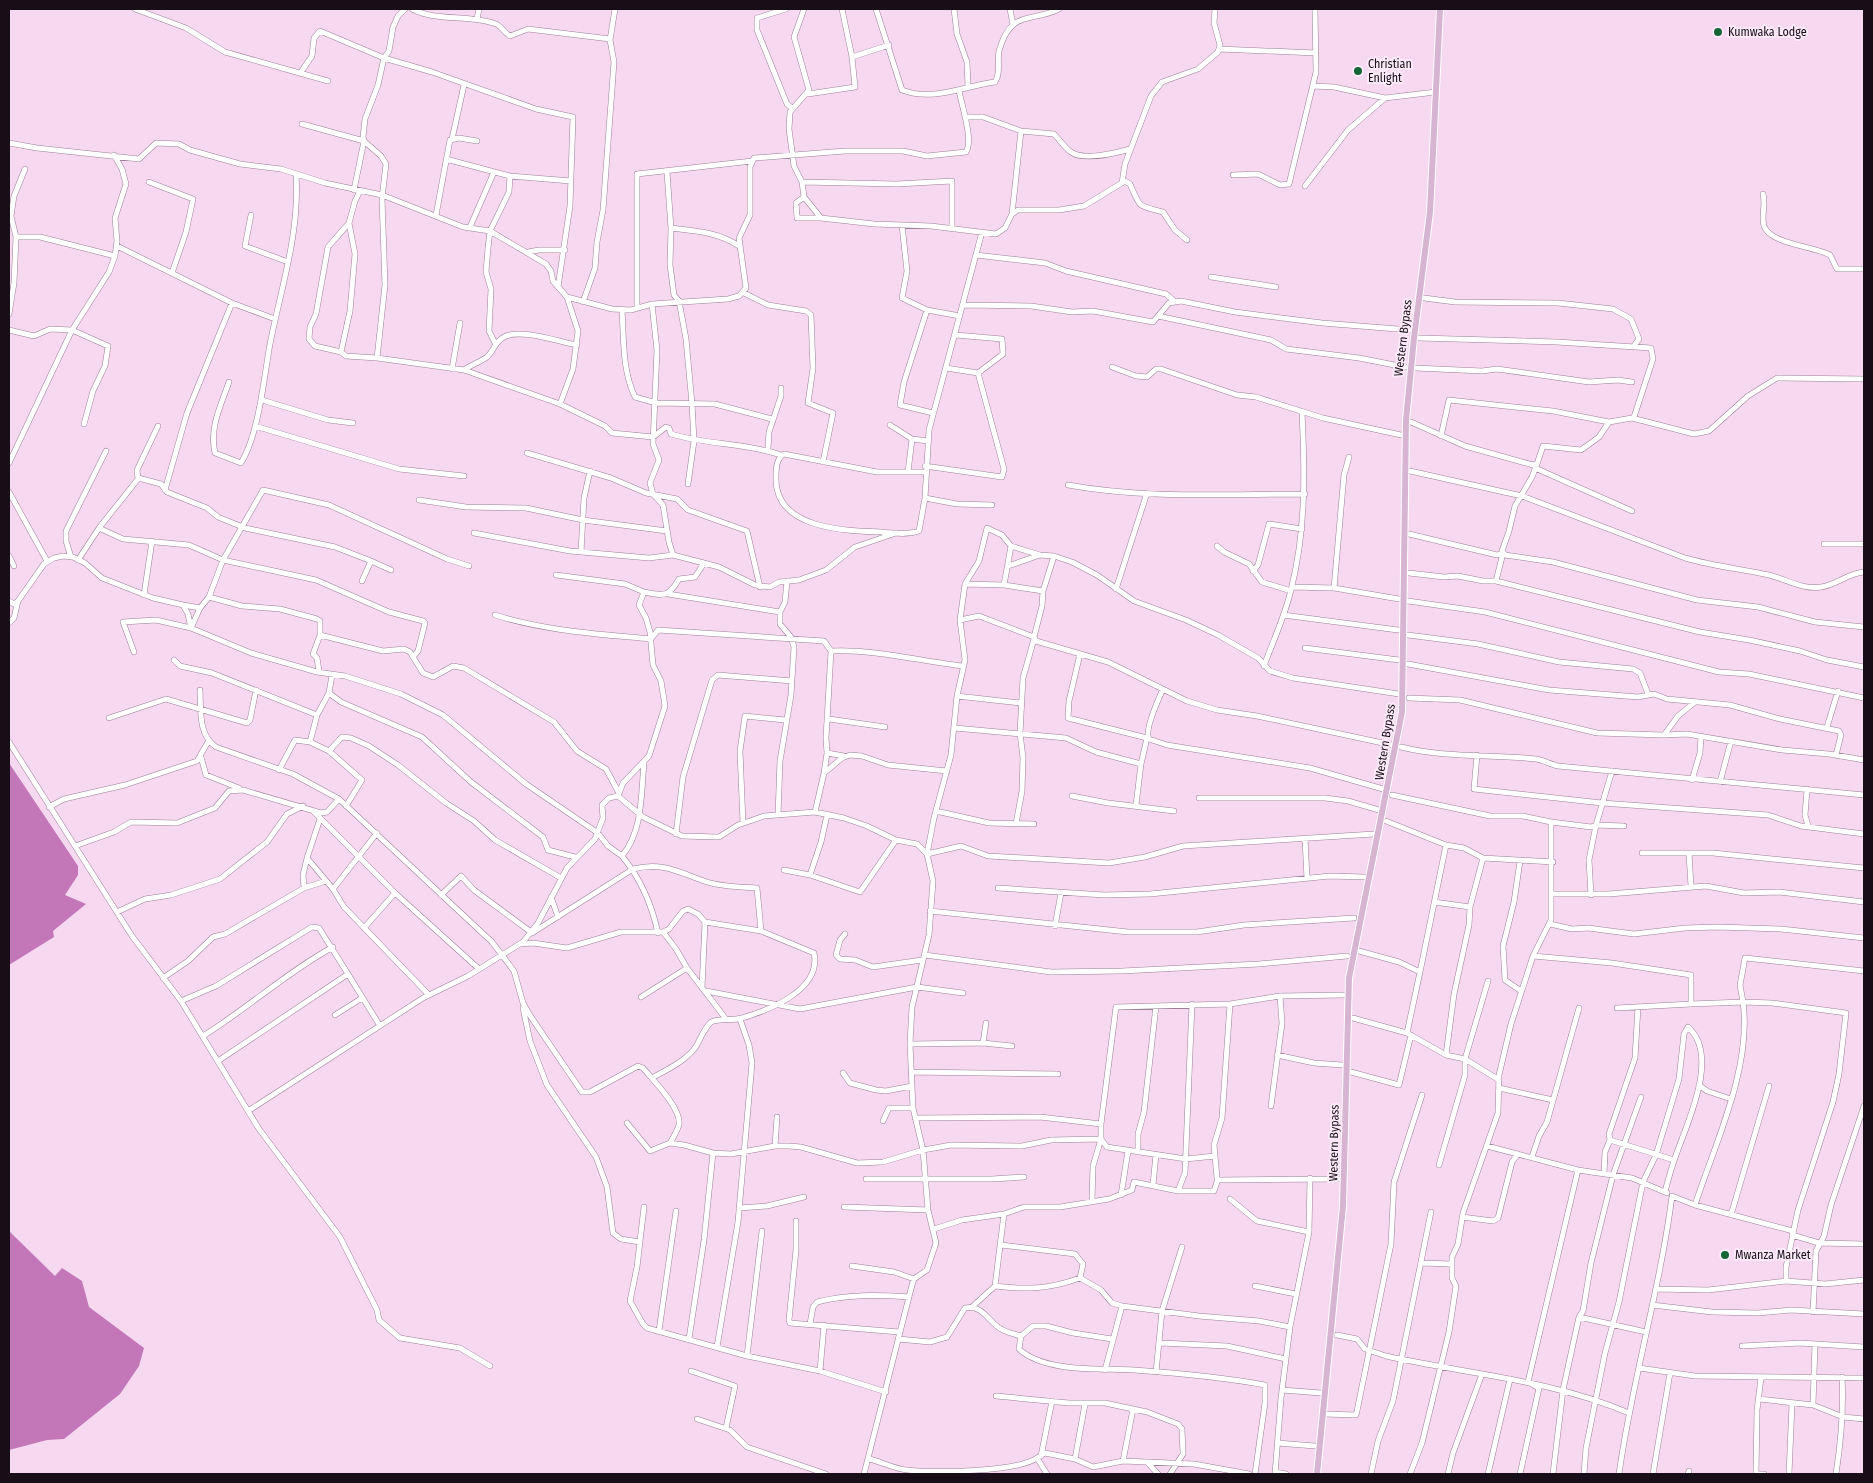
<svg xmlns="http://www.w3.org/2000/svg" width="1873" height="1483" viewBox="0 0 1873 1483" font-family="'Fira Sans Condensed',sans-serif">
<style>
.water{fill:#c377b8}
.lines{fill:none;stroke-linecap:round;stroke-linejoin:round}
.minor-casing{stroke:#9b8096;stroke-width:6}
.major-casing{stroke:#fff;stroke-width:8}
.minor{stroke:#fff;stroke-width:5}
.major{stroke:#d7b5d2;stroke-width:6}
.poi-dot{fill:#146636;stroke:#fceaf8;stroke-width:2}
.labels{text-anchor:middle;stroke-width:4;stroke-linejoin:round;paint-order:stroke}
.poi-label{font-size:12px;fill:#180e17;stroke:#fceaf8;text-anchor:start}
.street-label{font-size:12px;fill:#180e17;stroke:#fceaf8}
</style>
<rect width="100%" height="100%" fill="#f6d8f1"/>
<path class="water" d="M9 763 78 866V875L65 895 86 904 53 931 54 937 9 965Z
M9 1231 55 1276 62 1268 82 1281 89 1307 144 1348 139 1366 120 1394 64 1439 47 1440 9 1450Z"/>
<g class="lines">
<g class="minor-casing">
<path id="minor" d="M135 9 186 28 225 52 328 81
M405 9 398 16 393 27 389 51 384 58 378 85 365 119 363 137 364 141 381 156 386 164 382 198 385 285 377 358 464 370 560 404 605 426 612 433 653 437 666 427 669 428 671 434C707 445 747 443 781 455
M412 9C437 22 469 14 496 24 501 26 505 33 510 36L528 29 610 39
M786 9 757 18V30L787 104 792 108
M804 9 794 37 809 90 790 112 789 129 794 166 802 182 804 197 821 218 874 224 931 226 996 234 1005 228 1012 214 1018 210H1059L1084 206 1125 181 1130 184C1141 209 1137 205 1163 212L1175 230 1187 240
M876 9 902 90C933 102 964 86 995 82 1001 74 997 61 999 51 1011 8 1032 23 1059 9
M954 9 957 34 967 62 968 87
M1010 9 1013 25
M477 19 479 9
M1219 49 1316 53
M852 57 889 45
M301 72 312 56 314 38 320 31 384 58 432 72 536 109 573 117 570 206 558 287
M1313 86 1334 87 1385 98
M808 94 855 87 852 57 842 9
M965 117H983L1021 131 1054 134C1060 140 1064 147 1071 152 1083 161 1116 153 1130 149
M302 124 364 141 354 190
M452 139 464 85
M9 143 37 148 139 159 156 143 179 144 190 150 240 164 281 169 325 183 382 195 463 227 490 231 546 264 551 271 553 281 567 297 578 331 573 369 560 404
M446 159 510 176 571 181
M667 172 671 228 670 265 674 295 679 301 686 339 692 404 694 441 688 484
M1233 175 1258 174 1280 185 1289 184 1316 72 1315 9
M149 182 193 199 186 232 172 273
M802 182 897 184 952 181V228
M1122 183 1125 164 1151 96 1162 82 1198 69 1218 52 1220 45 1214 23 1215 9
M1305 186 1348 130 1385 98 1436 92
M360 191 355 201 349 223 355 254 350 311 341 352 346 356 377 358
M1763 194C1766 205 1761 216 1764 226 1770 244 1813 246 1830 255L1837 269H1864
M804 197 796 203 797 218H821
M1012 214 1021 131
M251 215 245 246 288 262
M436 215 450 140 459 138 477 141
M902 225 907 271 902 298 927 310 960 316
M470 227 494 172
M671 228C696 231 718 232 739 246
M16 237H40L115 256
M117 246 232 303 275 319
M528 252 539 250H565
M976 255 1045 263 1066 271 1166 294 1174 301
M1211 277 1276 287
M744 293 768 305 806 311 811 315 813 368 808 403 833 413 823 462
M567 297 612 309 631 310 652 304 728 299 739 296 746 288 739 238 750 215V167L754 158 845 151H903L927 156 966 152C974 140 961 104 959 90
M1424 298 1455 302 1558 303 1613 309 1631 319 1639 339 1633 347
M583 302 595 268 597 242 603 210 614 62 610 40 615 9
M652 304 657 350 653 444 659 460 650 483 653 494 663 505 669 542 673 555 719 567 755 585 770 587 779 582 799 580 826 570 855 547 896 533
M963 305 1031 306 1072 312 1093 311 1153 322 1169 303 1181 301 1235 312 1322 323 1410 330
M637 308V174L752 161
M622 310C624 339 622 370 635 397L656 403 715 404 772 419
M927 310 904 382 900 405 933 413
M9 314 14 283 16 237 11 216 14 196 25 169
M1158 316 1271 340 1286 349 1359 358 1405 367
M9 330 34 336 50 329 72 330 108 346 105 366 93 391 84 424
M1419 338 1557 342 1651 348 1653 359 1634 417
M495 343 489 331 491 289 486 272 488 248 490 231 509 192 510 176
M341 352 315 346 309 339 310 327 316 314 328 247 349 223
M1112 367 1136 376 1147 377 1156 369H1161L1237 395 1256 397 1323 418 1401 435
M946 368 978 373 1003 354 1002 339 956 335
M1415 368 1482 371 1497 369 1589 382 1618 380 1632 382
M452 369 460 323
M464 370C471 365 480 362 487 357 495 350 494 342 504 337 521 328 559 342 577 345
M229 382C221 405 209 428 215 453L241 463C259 434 264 377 270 344 281 288 300 233 296 174
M262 400 328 420 353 423
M1411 422 1465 446 1533 465 1537 464 1543 446 1581 450 1599 437 1609 422 1632 418 1694 434 1709 431 1748 396 1777 378 1864 379
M890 425 912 439 928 441
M255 426 399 469 464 476
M1441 436 1449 400 1553 411 1609 422
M768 448 769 432 781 396V388
M527 453 611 478 646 493 677 499 688 510 747 531 760 587
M9 463 72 330 109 272 115 256 117 241 115 218 126 184 122 169 114 155
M1537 464 1532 477 1515 506 1509 531 1502 551 1505 555 1553 562 1697 600 1758 607 1815 622 1864 627
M925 466 1002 477 1004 469 978 373
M1535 468 1632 511
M1410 471 1522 496 1685 558C1713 566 1741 569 1769 575 1786 579 1802 590 1821 587 1837 585 1848 573 1864 572
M908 472 912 439
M925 472H877L784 454C776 459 776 469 776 478 775 529 845 531 881 532 893 533 908 535 919 531L925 498 929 430 982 232
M138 478 161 484 167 492 207 508 218 517 245 528 335 547 371 561 362 581
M1068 485C1145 499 1227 494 1305 494
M165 490 187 413 232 303
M9 492 47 561
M925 498 957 504 992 505
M419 500 466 507 526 508 583 520 667 531
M99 528 123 539 189 545 223 560 316 580 389 612 423 621 425 623 418 651 413 657
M474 533 570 551 649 558 673 555
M1409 534 1497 555 1503 553 1496 581
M1824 544H1864
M1011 546 1040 555
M1217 546 1224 552 1249 564 1262 582 1291 591
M581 552 584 498 590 471
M9 556 14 566
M71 557 66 541V531L106 451
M78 560 99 528 138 479 137 470 158 426
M371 561 391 570
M1008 566 1040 555 1054 556 1072 562 1097 575 1134 601 1186 620 1218 635 1258 658 1270 671 1293 678 1399 694
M1253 571 1258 565 1269 524 1302 529
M1409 573 1444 577 1458 576 1483 581H1496L1700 632 1749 640 1800 651 1827 660 1864 667
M1004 585 1043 591 1042 606 1034 637 1036 641 1108 662 1187 701 1217 710 1257 716 1392 745
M1292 587 1334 588 1399 599
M1334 588 1344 475 1349 457
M1116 589 1147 493
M1043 591 1054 556
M644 592C664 596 669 597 679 579L695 577 704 563
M668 594 780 612
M144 595 152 541
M209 597 242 606 280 609 317 619 320 621V635
M9 601 14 604 18 601 44 564 54 558 63 556 73 557 85 563 102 578 153 598 183 605 188 614 191 628
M1408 601 1485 612 1719 672 1749 674 1864 698
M183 605 200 608
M495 615C546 631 599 634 651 639L658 630 824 641 831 651 826 738 827 753 824 773
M1283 615 1398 630
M960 620 979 616 1034 637
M9 623 14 618 18 601
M191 628 200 608 209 597 223 560 263 490 329 505 447 559 469 566
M1408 635 1478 644 1559 662 1633 669 1640 673 1648 694
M1305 648 1399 660
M831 651C874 649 920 661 963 666
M134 652 123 622 156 620 191 628 251 653 317 672 345 676 401 694 443 715 526 784 598 833 608 846 622 856
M1080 654 1069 701 1068 718 1147 738 1141 764 1136 805
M174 660 180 666 212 673 317 715
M1408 664 1549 690 1638 697 1654 694 1667 699 1730 705 1780 719 1839 731 1841 735 1836 755
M1264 666C1273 641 1285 616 1291 590 1306 531 1305 472 1302 412
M319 671 317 658 313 654 320 635 383 651 404 649 410 652 423 673 433 677 453 666 464 668 554 722 577 751 606 769 619 793
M1163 689C1158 700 1144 731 1149 739L1167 745 1310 768 1383 789
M200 690C201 710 198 735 216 747L293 774 339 799 492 942 514 971 523 1003 529 1014 582 1092H590L638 1066 643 1068C653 1080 682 1109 679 1125 677 1131 673 1138 670 1143
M329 693 341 702 422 737 471 782 543 837 548 850 575 857
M957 696 1021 703
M1409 698 1460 700 1597 733 1664 735 1687 734 1782 750 1829 754 1864 760
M109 718 166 699 247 723 250 720 256 690
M829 719 885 727
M1827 727 1838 691
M955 728 1066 738 1096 752 1141 764
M1664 735 1678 716 1695 702
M9 742 132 936 181 1001 259 1129 340 1237 377 1310 379 1320 400 1338 460 1348 490 1366
M310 742 317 715 329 693 332 675
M1401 747C1445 758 1491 754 1536 759 1543 760 1550 764 1558 766L1864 795
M329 751 342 737 351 738 369 746 398 765 446 803 474 821 495 840 561 878
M827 753 844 756
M1477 755 1474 789 1602 803 1768 815 1801 826 1864 834
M201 757 206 775 239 788
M644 763C641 794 643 831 622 856 640 878 652 905 658 933
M279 770 295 740 310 742 329 751 362 780 346 806
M1692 780 1700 753 1701 736
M1720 782 1731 741
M1807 789 1805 815 1808 826
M1392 795 1490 816H1523L1551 822V920L1533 956 1511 1024 1499 1075 1498 1113 1463 1213 1458 1244 1452 1257V1278L1456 1286 1449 1332 1422 1443 1410 1474
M618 796 643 817 682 836 719 837 738 825 764 816 815 812 844 818 867 826 896 840 917 844 927 854 961 846 988 856 1109 863 1145 857 1183 846 1374 834
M1072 796 1108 803 1174 811
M1199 798H1325L1348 801 1379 810
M49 807 64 799 125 785 197 761 208 742
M313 811 395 893 479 969
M936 811 989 823 1034 824
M815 812 824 773 842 758 850 755 862 756 888 765 947 771
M778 815 780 761 791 695 794 647 791 637 780 624V612L785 602 787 581
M1386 821 1446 845 1464 848 1483 858 1553 862
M1551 822 1591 827 1596 825 1612 771
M743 823 740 751 745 716 785 720
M1016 824 1022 791 1023 758 1020 733 1023 678 1034 639
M676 834 683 777 712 680 718 675 792 681
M1305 839 1307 878
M75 846 114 832 131 822 177 823 215 808 229 791 243 790 321 813 327 812 339 799
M1642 853H1713L1864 868
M1689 854 1691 886
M307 858 320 819
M1520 861 1514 902 1503 946 1505 980 1521 991
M784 870 810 875 860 892 896 840
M810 875 821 842 827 815
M304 888 326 881
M998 888 1104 895 1150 894 1330 876 1364 877
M333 889 377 833
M1553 894H1609L1706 886 1744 893 1779 892 1864 902
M441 895 461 876 474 890 531 932
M1591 895 1589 860 1596 825 1624 826
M551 897 558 917
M1434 902 1470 907
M930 911 1128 932H1197L1244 925 1354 918
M117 912 145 899 171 895 220 879 267 842 287 814 303 806
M1550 924 1572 929 1588 928 1634 934 1685 928 1717 927 1781 929 1864 938
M1055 926 1061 893
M364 928 395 893
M663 932 676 949 687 968 726 1019
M532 933 633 869C663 861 680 873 707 882 723 887 741 887 757 888L761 931
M845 934 840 940 836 955 840 959 855 960 873 967 922 960
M521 944 533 943 567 948 621 932H663L669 929 683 911 688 909 698 914 705 922 761 931 814 953C822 990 769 1010 742 1018 732 1021 721 1018 711 1022 704 1029 701 1037 697 1045 688 1060 666 1070 652 1078
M1359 951 1399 962 1420 972 1407 1033
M925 955 1051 972 1122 971 1259 964 1347 956
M1533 956 1612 963 1691 975V1004L1743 1002 1740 985 1745 958 1864 971
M1420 972 1446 845
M163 978 188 961 213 937 225 934 304 888 303 875 307 858 333 889 344 907 429 995
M702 988 705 922
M706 991 800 1009 917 987 963 993
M641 997 687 968
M181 1001 216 986 312 927 319 928 348 974
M523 1008 530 1041 547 1085 596 1157 607 1187 613 1233 621 1239 640 1242
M1617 1008 1691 1004
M335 1015 362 998
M1353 1018 1407 1033 1446 1055 1465 1059 1499 1080
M203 1036C247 1009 287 972 333 947
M983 1043 986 1023
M910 1044 983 1043 1012 1046
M1277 1055 1314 1063 1342 1065
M1446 1055 1454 994 1469 925 1470 907 1483 858
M218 1061 348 974 380 1026
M911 1072 1058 1074
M1351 1072 1399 1085 1411 1035
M843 1073 850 1083 876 1090 886 1091 912 1086
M1699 1085 1707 1091 1731 1099
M1499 1088 1553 1100
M1271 1106 1282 1023 1280 996
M248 1111 423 998 468 976 523 942 538 923 567 868 595 839 603 818 602 805 609 798 618 796 623 783 649 756 665 706 661 681 653 665 650 632 646 618 639 605 644 592 625 584 556 575
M915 1118 1040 1117 1101 1124
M883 1121 889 1108H913
M627 1123 650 1151 670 1143 684 1145 713 1153 731 1154 775 1146H789L801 1147 857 1163 883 1162 923 1150 951 1145 1022 1146 1051 1140 1101 1139 1093 1166 1092 1200
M1610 1140 1674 1160
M775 1146 777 1117
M1487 1146 1578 1170 1632 1178 1667 1193
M1138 1152V1134L1144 1112 1156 1006
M1215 1156 1186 1159 1107 1147 1101 1139V1124L1116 1007 1230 1004
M1532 1157 1539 1136 1547 1122 1579 1008
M1439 1165 1465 1075V1059L1488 981
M1604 1174 1605 1152 1610 1140 1609 1134 1635 1058 1638 1007
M866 1179H992L1024 1177
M1340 1179 1219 1180 1217 1178 1214 1145 1222 1118 1230 1004 1280 996 1344 995
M1153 1184 1156 1155
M1178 1191 1185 1173 1192 1004
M1121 1195 1128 1151
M1230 1199 1257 1221 1309 1232
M1695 1205C1715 1144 1752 1067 1743 1002L1772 1003 1846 1013 1839 1074 1833 1102 1798 1210 1786 1267V1281
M644 1207 637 1267 630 1301 643 1324 647 1328 747 1356 820 1371 886 1392
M844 1207 928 1210
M739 1208 767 1206 804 1197
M1731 1215 1769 1086
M1462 1217 1493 1221 1498 1218 1512 1162 1518 1154
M796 1221V1250L789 1320 790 1323 899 1332
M934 1229 962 1220 1004 1214 1024 1207H1060L1109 1199 1132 1190 1134 1182 1178 1191H1214L1218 1179
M1792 1235 1819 1243 1864 1244
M1001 1245 1075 1254 1083 1264 1080 1278
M1422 1263 1451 1264
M852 1266 894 1272 914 1279
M995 1286C1026 1290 1050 1289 1080 1278L1101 1290 1112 1303 1122 1306 1199 1316 1259 1321 1290 1327
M1255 1286 1296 1294
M1656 1289 1708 1290 1786 1281 1825 1284 1864 1280
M1652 1305 1712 1312 1758 1313 1791 1310 1864 1314
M973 1306 995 1286 1004 1214
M1813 1312 1816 1251 1824 1236 1831 1205 1864 1106
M1579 1317 1646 1332
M810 1324 813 1307 817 1302C848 1294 877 1295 909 1297
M659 1331 676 1211
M1337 1335 1357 1339 1365 1349 1386 1356C1468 1374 1552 1380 1629 1413
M1021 1336 1033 1326H1046L1073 1333 1112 1339
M689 1339 704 1240 713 1153
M898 1339 930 1342 947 1337 965 1308C982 1305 986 1318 998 1327 1004 1332 1014 1334 1021 1336L1019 1349C1045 1373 1101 1368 1134 1370 1178 1373 1222 1377 1265 1385V1403L1255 1474
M1161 1343 1227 1346 1286 1359
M1742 1346 1800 1343 1864 1347
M717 1347 738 1222 752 1063 749 1045 740 1019
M747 1356 762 1231
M1639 1368 1695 1376 1864 1378
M1105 1370 1122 1306
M691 1371 735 1386 726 1428
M820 1371 824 1325
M1156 1372 1162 1311 1182 1247
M1282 1390 1321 1393
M996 1396 1069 1403H1105L1147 1412 1178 1424 1182 1429 1183 1454 1170 1474
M1759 1399 1813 1405 1843 1417 1864 1419
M1813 1405 1815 1344
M1324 1414 1356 1415 1357 1411 1391 1244 1394 1182 1422 1095
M697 1419 730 1430 747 1447 826 1474
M1277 1443 1315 1446
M1041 1456 1052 1401
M870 1459C881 1462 895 1469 907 1470 933 1473 1016 1472 1037 1458
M1075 1459 1085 1404
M1123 1461 1133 1409
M1148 1463 1158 1474
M1275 1472 1286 1474
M1756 1473 1757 1410 1761 1378
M864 1474 912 1285 914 1279 927 1270 936 1243 928 1210 923 1150 913 1108 910 1044 912 1007 929 935 933 881 927 854 934 818 951 755 957 696 965 660 960 620 965 584 1004 585 1011 546 1002 535 987 528 979 561 965 584
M1047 1474 1037 1458 1045 1453 1075 1459 1093 1467 1123 1461 1194 1464 1249 1474
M1275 1474 1281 1398 1290 1327 1309 1232 1310 1178
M1371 1474 1378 1441 1393 1401 1431 1212
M1448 1474 1453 1453 1482 1374
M1488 1474 1510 1379
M1520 1474 1539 1388 1528 1382 1578 1170
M1553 1474 1563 1390 1579 1317 1583 1311 1591 1263 1613 1175 1641 1097
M1584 1474 1586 1448 1605 1353 1619 1302 1643 1182 1656 1155 1679 1079 1684 1034 1688 1027C1721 1056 1686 1125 1675 1158 1671 1169 1668 1180 1665 1192
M1619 1474C1632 1380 1660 1290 1672 1196L1695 1205 1793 1231
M1653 1474 1670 1373
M1688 1474 1689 1471
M1756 1474H1764
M1789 1474 1792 1404
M1836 1474C1841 1441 1844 1411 1842 1377"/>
</g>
<g class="major-casing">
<path id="major" d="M1317 1474 1343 1206 1349 978 1402 712 1406 420 1414 338 1430 212 1440 9"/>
</g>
<use href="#minor" class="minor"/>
<use href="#major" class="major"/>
</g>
<g class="poi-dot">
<circle cx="1718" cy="32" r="5"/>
<circle cx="1358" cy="71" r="5"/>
<circle cx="1725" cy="1255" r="5"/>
</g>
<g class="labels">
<g class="poi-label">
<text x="1728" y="36">Kumwaka Lodge</text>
<text x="1368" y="68">Christian<tspan x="1368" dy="14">Enlight</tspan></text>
<text x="1735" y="1259">Mwanza Market</text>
</g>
<g class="street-label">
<text transform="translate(1403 338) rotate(-83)" y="4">Western Bypass</text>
<text transform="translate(1385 742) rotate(-81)" y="4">Western Bypass</text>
<text transform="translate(1334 1143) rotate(-89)" y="4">Western Bypass</text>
</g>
</g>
<rect width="1873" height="1483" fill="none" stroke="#180e17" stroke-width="20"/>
</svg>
